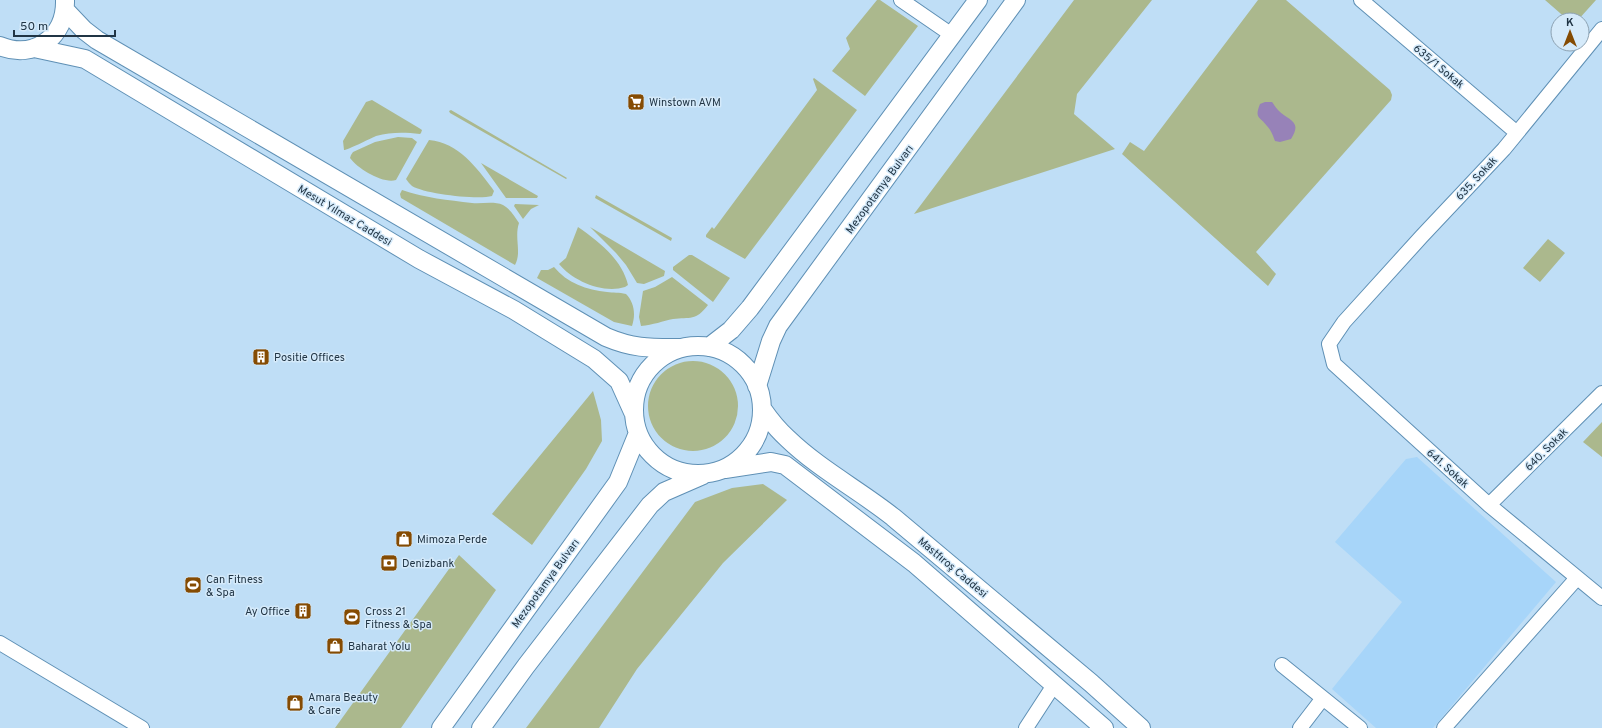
<svg xmlns="http://www.w3.org/2000/svg" width="1602" height="728" viewBox="0 0 1602 728" font-family="Overpass,sans-serif">
<style>
.built{fill:#a7d5f9}
.green{fill:#abb88d}
.water{fill:#9782b8}
.lines{fill:none;stroke-linecap:round;stroke-linejoin:round}
.minor-casing{stroke:#5f90b5;stroke-width:16}
.major-casing{stroke:#5f90b5;stroke-width:20}
.minor{stroke:#fff;stroke-width:14}
.major{stroke:#fff;stroke-width:18}
.labels{text-anchor:middle;stroke-width:3;stroke-linejoin:round;paint-order:stroke}
.street-label{font-size:11px;fill:#213545;stroke:#d5eafa}
.poi-label{font-size:11px;fill:#213545;stroke:#d5eafa;text-anchor:start}
</style>
<rect width="100%" height="100%" fill="#bfdef6"/>
<path class="built" d="M1417 457 1556 582 1433 728H1376L1332 689 1402 602 1335 542 1406 459Z"/>
<path class="green" d="M877 0H880L918 26 865 96 832 71 850 49 846 38Z
M1074 0H1152L1077 94 1074 114 1115 149 914 214Z
M1258 0H1286L1390 90 1392 95 1391 100 1256 252 1276 274 1268 286 1122 154 1130 142 1144 151Z
M1545 0H1596L1578 20H1568Z
M814 78 857 110 745 259 706 237V235L712 227 714 229 817 90 813 79Z
M372 100 419 128 422 130 421 133 420 134C404 132 391 132 376 136 369 139 348 150 344 150L343 141 366 102Z
M451 110 567 178 566 179 450 113 449 111Z
M398 137 412 138 417 142 396 180C383 184 358 169 350 158L351 155 353 152 375 142Z
M429 140C459 143 476 167 492 188L494 191 492 196C478 200 425 194 412 186 410 184 408 182 406 179Z
M481 163 538 196 537 198H506Z
M402 190C425 198 448 200 472 203 482 204 494 201 503 205 510 209 515 217 519 223 514 238 522 252 515 265L401 198 400 194Z
M596 195 672 238 671 241 595 198Z
M515 204 539 205 531 209 523 219 514 206Z
M578 227C598 241 622 259 628 285L625 287C603 294 573 281 559 264L566 258Z
M590 227 665 271 664 276 644 284 637 283 626 265 616 253Z
M1548 239 1565 253 1540 282 1523 268Z
M689 255H692L730 278 713 302 673 270V267Z
M554 267C567 283 587 290 607 292 613 293 619 292 626 294 634 302 636 314 632 326L614 322 537 278 541 270H548Z
M672 277 708 305C696 321 690 317 673 319 663 321 653 325 641 326L639 317 643 291 655 287Z
M648 406a45 45 0 1 1 90 0a45 45 0 1 1-90 0Z
M593 391 601 420 602 441 586 469 532 545 492 514Z
M1602 422V457L1583 442Z
M763 484 787 500 723 563 637 669 599 728H526L695 502 732 488Z
M459 555 496 590 401 728H335Z"/>
<path class="water" d="M1265 102H1272C1274 104 1275 107 1278 110 1288 121 1303 120 1291 139L1280 142 1275 141C1273 136 1271 130 1267 126 1260 116 1254 119 1260 104Z"/>
<g class="lines">
<g class="minor-casing">
<path id="minor" d="M901 0 952 35
M1361 0 1517 133
M1602 29 1504 149 1422 236 1344 322 1329 344 1334 364 1489 505 1602 598
M1489 505 1602 393
M0 643 142 728
M1282 665 1360 728
M1026 728 1054 685
M1300 728 1323 698
M1444 728 1577 578"/>
</g>
<g class="major-casing">
<path id="major" d="M65 10 84 30 97 40 606 337C634 349 651 348 681 348
M0 46C34 60 66 37 65 0
M34 48 85 59 419 259 514 310 594 359 619 381 633 412
M634 410a64 64 0 1 1 128 0a64 64 0 1 1-128 0Z
M709 347 731 330 750 308 978 0
M757 386 771 341 778 326 1016 0
M763 410C770 420 778 430 787 438 819 469 859 490 893 517L1091 683 1141 728
M725 469 771 462 785 465 914 563 1104 728
M441 728 618 482 638 433
M481 728 526 666 650 505 664 492 703 475"/>
</g>
<use href="#minor" class="minor"/>
<use href="#major" class="major"/>
</g>
<defs>
<g id="supermarket-square" transform="scale(0.9)"><rect x="-9" y="-9" width="18" height="18" rx="4" fill="#854b02" stroke="#d5eafa"/><path d="M-6-5.5h2.5l.6 2H6L4.5 2H-2.5L-4.4-4H-6ZM-1.5 3.2a1.3 1.3 0 1 0 .1 0ZM3 3.2a1.3 1.3 0 1 0 .1 0Z" fill="#fff"/></g>
<g id="building-square" transform="scale(0.9)"><rect x="-9" y="-9" width="18" height="18" rx="4" fill="#854b02" stroke="#d5eafa"/><path d="M-4-6H4V6H1V3H-1V6H-4ZM-2.5-4.3h1.7v1.8h-1.7ZM.8-4.3h1.7v1.8H.8ZM-2.5-1h1.7V.8h-1.7ZM.8-1h1.7V.8H.8Z" fill="#fff"/></g>
<g id="shop-square" transform="scale(0.9)"><rect x="-9" y="-9" width="18" height="18" rx="4" fill="#854b02" stroke="#d5eafa"/><path d="M-5-2.5h2.3a2.7 3.5 0 0 1 5.4 0H5L5.5 6h-11ZM-1.5-2.5h3a1.5 2.3 0 0 0-3 0Z" fill="#fff"/></g>
<g id="bank-square" transform="scale(0.9)"><rect x="-9" y="-9" width="18" height="18" rx="4" fill="#854b02" stroke="#d5eafa"/><path d="M-6-4H6V4H-6ZM0-2.3a2.3 2.3 0 1 0 0 4.6a2.3 2.3 0 1 0 0-4.6Z" fill="#fff"/></g>
<g id="stadium-square" transform="scale(0.9)"><rect x="-9" y="-9" width="18" height="18" rx="4" fill="#854b02" stroke="#d5eafa"/><path d="M0-5a6.5 5 0 1 0 0 10a6.5 5 0 1 0 0-10ZM-3.5-1.8h7v3.6h-7Z" fill="#fff"/></g>
</defs>
<g fill-rule="evenodd">
<use href="#supermarket-square" x="636" y="102"/>
<use href="#building-square" x="261" y="357"/>
<use href="#shop-square" x="404" y="539"/>
<use href="#bank-square" x="389" y="563"/>
<use href="#stadium-square" x="193" y="585"/>
<use href="#building-square" x="303" y="611"/>
<use href="#stadium-square" x="352" y="617"/>
<use href="#shop-square" x="335" y="646"/>
<use href="#shop-square" x="295" y="703"/>
</g>
<g class="labels">
<g class="street-label">
<text transform="translate(1439 66) rotate(40)" y="4">635/1 Sokak</text>
<text transform="translate(1476 178) rotate(-47)" y="4">635. Sokak</text>
<text transform="translate(879 189) rotate(-54)" y="4">Mezopotamya Bulvarı</text>
<text transform="translate(345 215) rotate(31)" y="4">Mesut Yılmaz Caddesi</text>
<text transform="translate(1546 449) rotate(-45)" y="4">640. Sokak</text>
<text transform="translate(1448 468) rotate(42)" y="4">641. Sokak</text>
<text transform="translate(953 567) rotate(40)" y="4">Mastfıroş Caddesi</text>
<text transform="translate(545 583) rotate(-54)" y="4">Mezopotamya Bulvarı</text>
</g>
<g class="poi-label">
<text x="649" y="106">Winstown AVM</text>
<text x="274" y="361">Positie Offices</text>
<text x="417" y="543">Mimoza Perde</text>
<text x="402" y="567">Denizbank</text>
<text x="206" y="583">Can Fitness<tspan x="206" dy="13">&amp; Spa</tspan></text>
<text x="290" y="615" text-anchor="end">Ay Office</text>
<text x="365" y="615">Cross 21<tspan x="365" dy="13">Fitness &amp; Spa</tspan></text>
<text x="348" y="650">Baharat Yolu</text>
<text x="308" y="701">Amara Beauty<tspan x="308" dy="13">&amp; Care</tspan></text>
</g>
</g>
<g transform="translate(1570 32)"><circle r="19" fill="#d5eafa" stroke="#8da2b2"/>
<path d="M0-3L7 15L0 10L-7 15Z" fill="#854b02"/>
<text y="-6" font-size="11" font-weight="bold" text-anchor="middle" fill="#213545">K</text>
</g>
<path d="M14 30v6h101v-6" fill="none" stroke="#213545" stroke-width="2"/>
<text x="20" y="30" font-size="12" fill="#213545" stroke="#d5eafa" stroke-width="3" paint-order="stroke">50 m</text>
</svg>
